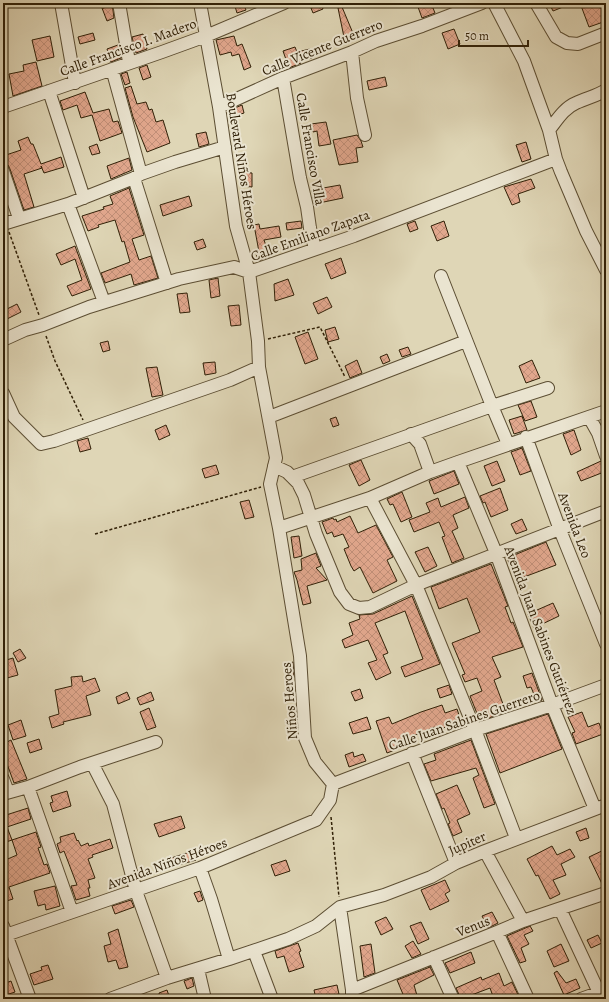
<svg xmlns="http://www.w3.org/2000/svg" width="609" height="1002" viewBox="0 0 609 1002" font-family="Alegreya,serif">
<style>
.building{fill:url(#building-cross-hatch);stroke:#302007}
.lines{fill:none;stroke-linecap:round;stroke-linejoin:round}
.minor-casing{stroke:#5c4e33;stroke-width:14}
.path{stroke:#302007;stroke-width:1.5;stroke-dasharray:3 2;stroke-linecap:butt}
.minor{stroke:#eae4d0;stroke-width:12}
.labels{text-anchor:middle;stroke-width:4;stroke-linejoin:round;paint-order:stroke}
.street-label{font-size:14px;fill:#302007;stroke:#eae4d0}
</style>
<defs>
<pattern id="building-cross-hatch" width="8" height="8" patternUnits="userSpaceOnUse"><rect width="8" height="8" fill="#e1a78d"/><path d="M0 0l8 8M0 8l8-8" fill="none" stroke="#c18f78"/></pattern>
</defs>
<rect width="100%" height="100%" fill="#dfd6b6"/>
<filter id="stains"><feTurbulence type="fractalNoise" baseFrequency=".005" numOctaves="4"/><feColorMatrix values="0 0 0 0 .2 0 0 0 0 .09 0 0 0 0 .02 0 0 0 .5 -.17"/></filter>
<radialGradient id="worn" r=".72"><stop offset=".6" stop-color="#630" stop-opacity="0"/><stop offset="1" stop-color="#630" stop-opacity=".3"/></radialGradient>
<path class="building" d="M103 3H112L114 18 107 21 102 8H104Z
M234 3H243L246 10 237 13Z
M309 3H321L323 9 313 13Z
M429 3H431L435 13 422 18 418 7Z
M549 3H573L553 11Z
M580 3H606V21L589 27Z
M342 7 355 38 345 42 338 8Z
M454 29 460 44 448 49 442 33Z
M93 33 95 40 80 44 78 37Z
M143 34 147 49 136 53 132 37Z
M50 36 54 57 37 61 32 40Z
M234 36 237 46 242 44 251 67 244 70 239 54 232 56 231 52 220 55 216 40Z
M118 45 121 58 111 62 107 49Z
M295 47 297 52 310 49 312 58 300 61 301 63 289 68 283 51Z
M36 62 42 86 13 96 9 74 24 71 23 65Z
M147 65 151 77 143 80 139 68Z
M127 72 130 83 125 85 121 74Z
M385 77 387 86 369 90 367 81Z
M131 86 137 104 146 102 149 110 152 109 156 122 163 120 170 143 147 152 133 117 125 88Z
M85 92 93 113 109 109 113 122 118 121 122 133 100 141 92 115 81 118 77 105 63 110 60 101Z
M242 105 244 113 232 117 230 110Z
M326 122 331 144 319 146 317 131 313 132 311 124Z
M206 132 209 144 199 147 196 134Z
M357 135 361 141 363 147 356 148 358 162 339 165 333 140Z
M28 137 31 144H33L41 164 61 157 64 167 44 173 41 166 42 168 24 174 34 207 24 210 10 169 8 165 3 164V156L21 150 18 141Z
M526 142 531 159 522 162 516 145Z
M97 144 100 153 92 155 89 147Z
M129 158 132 170 111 179 107 166Z
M241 172 252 173V187L241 186Z
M531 179 535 188 518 194 520 202 512 205 504 187Z
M340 185 343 198 314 204 312 190Z
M129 188 144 235 132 239 139 260 151 256 158 278 134 285 131 274 105 283 101 273 130 262 124 241 122 242 115 220 98 225 99 227 88 231 82 216 104 209 103 207 113 204 110 196Z
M189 196 192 206 163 216 160 205Z
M301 221 302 228 287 230 286 223Z
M415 221 418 229 410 232 407 224Z
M444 221 449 236 437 241 431 226Z
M259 224 260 229 279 226 281 237 264 240 270 257 258 261 256 253 259 252 254 225Z
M203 239 206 247 197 250 194 242Z
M75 246 91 289 72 296 67 286 82 280 75 259 61 265 56 254Z
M341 258 346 273 331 279 325 264Z
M218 278 220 296 211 298 209 280Z
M288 279 294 295 275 301 274 284Z
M187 293 190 312 180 313 177 294Z
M327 297 332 307 318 314 313 303Z
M17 304 21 312 3 321V311Z
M239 305 241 325 231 326 228 306Z
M335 327 339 339 328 342 325 330Z
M308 332 318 359 305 364 295 337Z
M108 341 110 350 103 352 100 343Z
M408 347 411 354 402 357 399 350Z
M387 354 390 361 383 364 380 357Z
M357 360 362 373 350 378 345 366Z
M532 360 540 378 526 383 519 366Z
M215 362 216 373 205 375 203 363Z
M157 367 163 395 152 397 146 368Z
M531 401 537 417 525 421 518 405Z
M522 416 527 430 514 434 509 420Z
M336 417 339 425 333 427 330 419Z
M166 425 170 435 159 440 155 430Z
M574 430 581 450 571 455 563 434Z
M88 438 91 449 80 452 77 441Z
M522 448 531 471 520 475 511 452Z
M361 460 370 480 359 486 349 465Z
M497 461 505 481 492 486 484 466Z
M601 461 604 472 581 481 577 472Z
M216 465 219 474 205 478 202 469Z
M454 471 459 484 434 494 429 481Z
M500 488 508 510 491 517 485 502 483 503 480 496Z
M402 492 412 517 401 522 393 504 390 505 387 499Z
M465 497 469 508 453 515 458 528 452 531 464 558 452 563 442 537 445 536 439 522 414 532 409 520 430 512 426 503 438 498 441 507Z
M249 500 254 517 245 519 240 502Z
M350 516 358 533 376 525 393 557 387 560 397 581 373 593 360 567 354 571 351 566 344 549 349 547 343 534 334 537 332 532 327 534 322 522 333 518 334 520 336 519 337 522Z
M522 519 527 530 516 534 511 524Z
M299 536 302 556 294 558 291 537Z
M546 542 556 565 516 580 507 558Z
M428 547 437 566 425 572 415 552Z
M316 553 321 566 316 568 327 580 307 586 311 603 303 605 297 580 294 572 302 570 301 559Z
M491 564 508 606 505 607 511 623 513 622 523 647 492 657 501 677 494 680 506 712 480 721 470 696 482 691 477 678 465 682 462 675 465 674 452 643 480 632 467 598 439 609 431 587Z
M412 596 440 664 405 677 401 667 423 659 405 611 375 623 388 653 383 655 391 673 376 680 368 663 377 660 368 640 345 648 342 640 353 635 349 623 360 619 359 615 373 614Z
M553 603 559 616 534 628 528 614Z
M20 649 26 658 18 662 13 653Z
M13 658 18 675 7 678 3 661Z
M293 662 294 678 290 679 284 665Z
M532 673 542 700 537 702 531 687 527 688 523 676Z
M82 676 83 682 95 678 100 691 86 696 91 715 63 722 64 724 52 728 49 717 59 714 55 690 72 686 71 677Z
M449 685 452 694 440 698 437 689Z
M360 689 363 698 355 701 351 692Z
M127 692 130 699 118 704 116 697Z
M151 692 154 700 140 705 137 698Z
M442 705 445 713 457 709 461 721 443 728 445 733 438 736 435 727 398 742 400 748 387 753 376 721 389 717 392 724 421 712Z
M149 708 156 727 147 730 140 712Z
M582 712 588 727 599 723 603 734 576 744 572 733 575 732 568 717Z
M548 714 562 749 500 773 486 734Z
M367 717 371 729 353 734 349 723Z
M21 720 26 736 13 740 8 725Z
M39 739 42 749 30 753 27 743Z
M11 740 27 779 14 783 3 753V744Z
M471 740 495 804 484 808 473 778 479 775 476 768 431 781 424 764 436 760 434 754Z
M353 752 354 757 363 754 366 761 349 767 345 755Z
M457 785 470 814 457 820 462 832 453 836 448 824 450 823 444 808 442 809 436 794Z
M67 791 71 806 53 812 50 803 53 802 51 796Z
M28 808 31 819 7 827 12 840 3 843V816Z
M181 816 185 828 159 837 154 824Z
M586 828 589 838 580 841 576 832Z
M36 832 41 847 38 848 44 865 47 864 50 873 9 887 13 899 3 902V861L17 855 12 840Z
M74 833 77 841 78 840 81 846 88 843 89 846 110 839 113 848 92 855 93 857 88 859 95 878 88 880 90 888H88L90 896 76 900 71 886 77 885 64 851 60 853 57 844 61 842 60 837Z
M552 846 557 855 570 849 575 857 561 864 566 875 553 880 560 894 550 899 538 875 536 876 527 859Z
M606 849V886H603L589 857Z
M193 851 196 860 171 867 168 859Z
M286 860 290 871 275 876 271 865Z
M445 880 450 891 445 894 449 901 430 910 421 890Z
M55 886 60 906 46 910 45 904 38 906 34 891Z
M200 891 203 900 198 902 194 893Z
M131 900 134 907 115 914 112 906Z
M492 912 498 923 488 928 482 916Z
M386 917 393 929 381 935 375 922Z
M421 922 429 939 418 944 410 926Z
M530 926 533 931 524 935 529 944 521 948 526 961 520 963 507 936Z
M118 929 128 967 119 969 116 960 108 962 104 946 111 944 108 933Z
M598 935 602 943 591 948 587 940Z
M413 941 421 954 412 958 405 946Z
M298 943 301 951 299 952 304 967 289 972 284 956 277 958 275 951Z
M371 944 375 973 364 977 360 946Z
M561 944 569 961 554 967 547 951Z
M471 952 475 963 450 973 445 963Z
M48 965 53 979 34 985 30 974 42 970 41 967Z
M430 967 434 975 414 985 418 999H405L397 980Z
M557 971 566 983 576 979 580 988 564 995 554 973Z
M499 973 504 986 512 982 520 999H494L490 988 461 999 456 988 481 977 482 980Z
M192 978 194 986 187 989 184 981Z
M11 981 15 992 3 996V984Z
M337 985 340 999H316L314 990Z
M167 990 170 999H160L159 993Z"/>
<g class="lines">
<g class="minor-casing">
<path id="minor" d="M61 3 75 83
M119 3 129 62
M494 3 524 61 549 130 556 159 561 172 586 231 606 270
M536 3 556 37 567 43 578 44 606 33
M352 52 357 98 365 135
M112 69 141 174
M283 78 300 178 307 207 310 228 315 249
M49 91 84 198
M3 107 162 52 206 36 284 3
M219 107 283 78 352 52 376 41 422 26 482 3
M549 130C557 120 564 108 576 103 586 98 597 96 606 90
M3 171 19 218
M134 178 167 283
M68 204 104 302
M3 224 68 204 134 178 141 174 175 162 225 147
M441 276 492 406 508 444
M3 340 25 330 43 325 89 307 179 279 234 267 249 272 354 236 556 159
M3 393 14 417 41 444 54 441 230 380 259 367
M269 417 466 341
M589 417 598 433 606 456
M411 434 420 444 430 472
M526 437 560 530 606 644
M458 462 496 553 552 705 595 809
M274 466 287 472 298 483 304 495 316 534 340 592 349 604 359 608 370 607 416 585 606 511
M292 477 492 406 548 388
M370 498 416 585 475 730 516 838
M279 528 370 498 430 472 458 462 606 411
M412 753 456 863
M92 763 113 804 136 891 167 978
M3 779 8 792
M333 784 475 730 552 705 606 685
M28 787 72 912
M3 794 28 787 80 767 156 742
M485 851 523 921
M200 868 211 899 229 959
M340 907 352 990V999
M560 909 602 999
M3 926 30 999
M497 932 528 999
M3 936 200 868 316 820 330 800 333 784 315 762 305 738 300 656 279 528 270 484 276 458 259 367 258 341 249 272 236 226 219 107 200 3
M254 951 272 999
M434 957 453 999
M198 969 205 999
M352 990 497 932 523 921 606 893
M110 999 167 978 229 959 288 939 316 926 340 907 384 895 431 877 456 863 485 851 606 805
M581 999 606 990"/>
</g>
<path class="path" d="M9 232 39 315
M46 336 55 361 83 420
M268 339 320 327 345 377
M95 534 261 487
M331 817 339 897"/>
<use href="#minor" class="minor"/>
</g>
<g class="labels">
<g class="street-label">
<text transform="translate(128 47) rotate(-20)" y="5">Calle Francisco I. Madero</text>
<text transform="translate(322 47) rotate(-22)" y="5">Calle Vicente Guerrero</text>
<text transform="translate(311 149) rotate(80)" y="5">Calle Francisco Villa</text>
<text transform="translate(242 161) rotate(81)" y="5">Boulevard Niños Héroes</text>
<text transform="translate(310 235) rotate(-20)" y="5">Calle Emiliano Zapata</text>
<text transform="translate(575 525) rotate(69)" y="5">Avenida Leo</text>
<text transform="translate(541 630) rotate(69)" y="5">Avenida Juan Sabines Gutiérrez</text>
<text transform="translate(289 701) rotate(-95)" y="5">Niños Heroes</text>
<text transform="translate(464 720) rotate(-19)" y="5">Calle Juan Sabines Guerrero</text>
<text transform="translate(467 843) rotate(-24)" y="5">Jupiter</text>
<text transform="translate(167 863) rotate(-20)" y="5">Avenida Niños Héroes</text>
<text transform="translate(473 926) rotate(-22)" y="5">Venus</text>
</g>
</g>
<rect width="609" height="1002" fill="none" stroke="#dfd6b6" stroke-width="16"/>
<rect x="4" y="4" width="601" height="994" fill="none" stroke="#302007" stroke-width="2"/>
<rect x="8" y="8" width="593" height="986" fill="none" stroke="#302007"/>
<path d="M459 40v6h69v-6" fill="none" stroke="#302007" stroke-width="2"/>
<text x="465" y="40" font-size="12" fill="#302007" stroke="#eae4d0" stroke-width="3" paint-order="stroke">50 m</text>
<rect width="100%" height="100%" filter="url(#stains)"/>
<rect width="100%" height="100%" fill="url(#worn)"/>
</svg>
